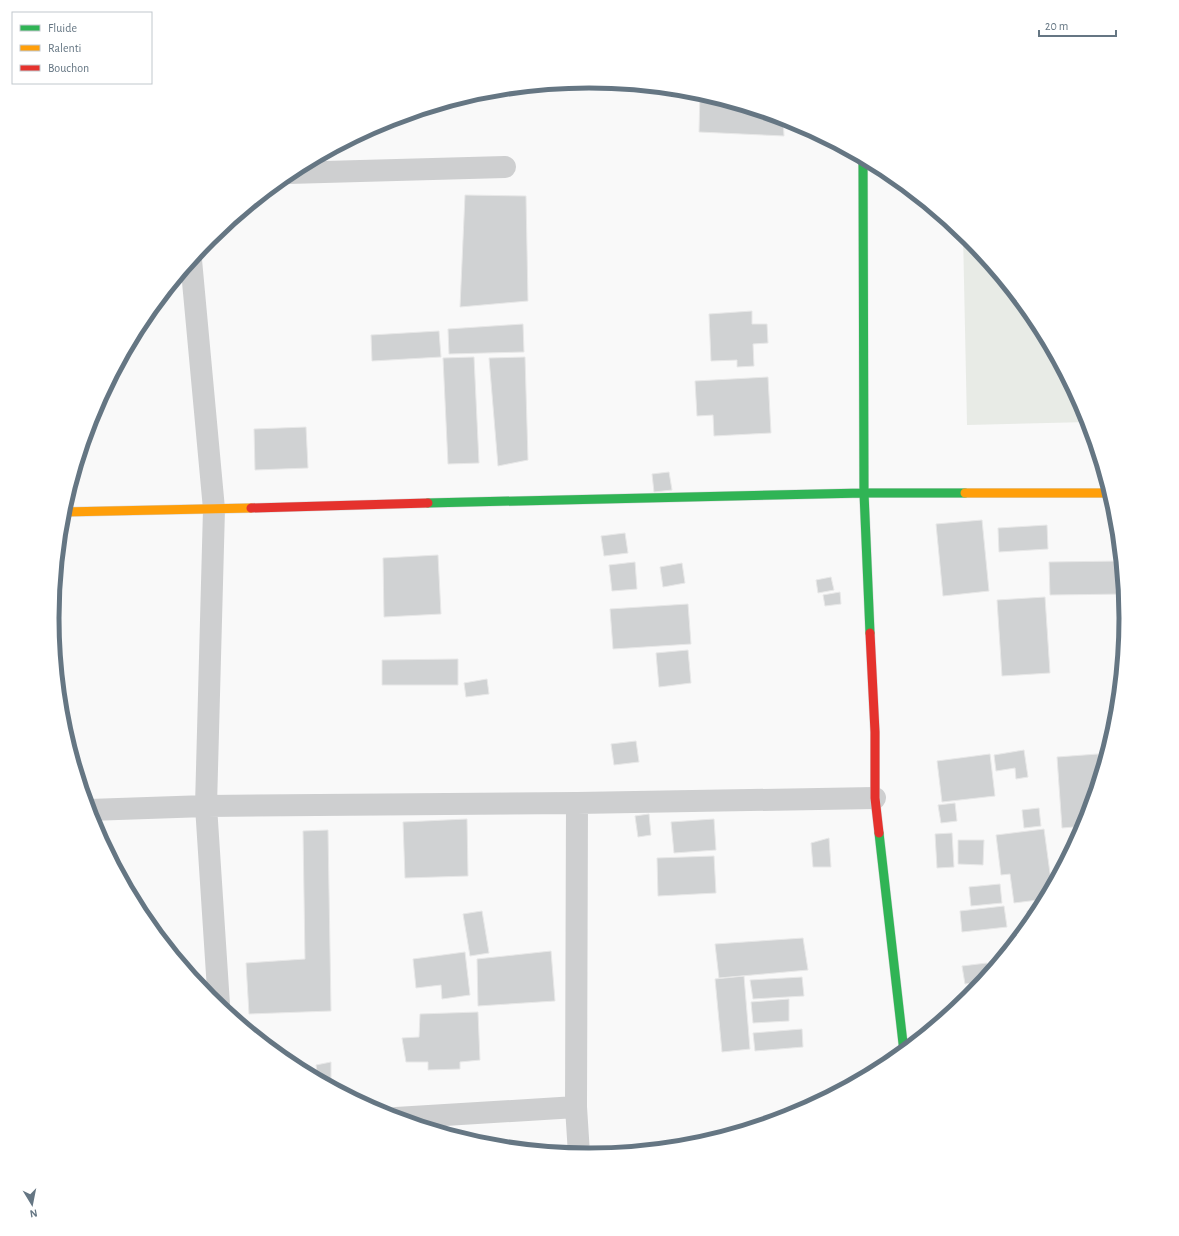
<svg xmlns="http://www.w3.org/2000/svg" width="1179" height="1236" viewBox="0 0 1179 1236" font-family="'Alegreya Sans',sans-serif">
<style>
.green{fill:#e8ebe6}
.building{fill:#d0d2d3;stroke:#e8e8e8}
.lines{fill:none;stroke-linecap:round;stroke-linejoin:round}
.fast-casing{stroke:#d5d6d7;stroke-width:10}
.slow-casing{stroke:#d5d6d7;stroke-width:10}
.jam-casing{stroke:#d5d6d7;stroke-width:10}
.street{stroke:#cecfd0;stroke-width:22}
.fast{stroke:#30b455;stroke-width:9}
.slow{stroke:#ff9f0a;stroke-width:9}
.jam{stroke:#e5322d;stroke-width:9}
.rim{fill:none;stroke:#657683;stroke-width:5}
</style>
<rect width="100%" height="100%" fill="#f9f9f9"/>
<path class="green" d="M963 233 970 238 1037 320 1086 413 1089 422 967 425Z"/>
<path class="building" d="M700 93 783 118 784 136 699 132Z
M465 195 526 196 528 301 460 307Z
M752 311V324H767L768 343 753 344 754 366 737 367V360L711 361 709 314Z
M523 324 524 352 449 354 448 329Z
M439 331 441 357 372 361 371 335Z
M474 357 479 463 448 464 443 358Z
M525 357 528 460 498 466 489 358Z
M768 377 771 433 714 436 713 415 697 416 695 381Z
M306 427 308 468 255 470 254 429Z
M669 472 672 490 654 492 652 474Z
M982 520 989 591 943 596 936 524Z
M1047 525 1048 549 999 552 998 528Z
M625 533 628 553 604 556 601 536Z
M438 555 441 614 384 617 383 558Z
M1121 561 1125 594 1050 595 1049 562Z
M635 562 637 589 612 591 609 565Z
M682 563 685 583 663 587 660 567Z
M831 577 834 590 818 593 816 580Z
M840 592 841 604 825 606 823 595Z
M1045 597 1050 673 1002 676 997 600Z
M688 604 691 644 613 649 610 609Z
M688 650 691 683 659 687 656 653Z
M458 659V685H382V660Z
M487 679 489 694 466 697 464 683Z
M636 741 639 762 614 765 611 744Z
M1024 750 1028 777 1016 779 1015 768 996 771 994 755Z
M990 754 995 796 942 802 937 761Z
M1098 754 1100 779 1086 824 1085 826 1062 828 1057 757Z
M955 803 957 821 941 823 938 805Z
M1039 808 1041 826 1024 828 1022 810Z
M649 814 651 835 638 837 635 816Z
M467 819 468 876 405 878 403 822Z
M714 819 716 850 674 853 671 822Z
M1044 829 1052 888 1046 899 1014 903 1010 874 1001 875 996 835Z
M328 830 331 1011 249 1014 246 963 305 959 303 831Z
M952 833 954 867 937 868 935 834Z
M829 838 831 867H813L811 843Z
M958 840H984L983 865 958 864Z
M714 856 716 893 658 896 657 858Z
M1000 884 1002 903 971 906 969 887Z
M1004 906 1007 927 962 932 960 911Z
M1040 910 1036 917 1028 926 1027 911Z
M482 911 489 953 470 956 463 914Z
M803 938 808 970 719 978 715 944Z
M551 951 555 1001 478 1006 477 959Z
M465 952 470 995 442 999 441 985 416 988 413 959Z
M987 963 988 975 982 982 965 984 962 966Z
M744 976 750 1049 722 1052 715 979Z
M802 977 804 996 753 999 750 980Z
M789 999V1021L753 1023 751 1002Z
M478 1012 480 1060 460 1062V1069L428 1070V1062H406L402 1038 419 1037 420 1014Z
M802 1029 803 1047 755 1051 753 1033Z
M331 1062V1087L318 1079 316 1065Z"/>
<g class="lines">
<g class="fast-casing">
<path id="fast" d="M863 158 864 493 870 633
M428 503 864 493H965
M879 833 904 1052"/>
</g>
<g class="slow-casing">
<path id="slow" d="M965 493H1111
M63 512 251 508"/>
</g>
<g class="jam-casing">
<path id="jam" d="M251 508 428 503
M870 633 875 732V798L879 833"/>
</g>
<path class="street" d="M288 173 505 167
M191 260 214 509 206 806 219 1005
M577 803 576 1107 579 1154
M89 810 206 806 577 803 875 798
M396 1118 576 1107"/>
<use href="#fast" class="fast"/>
<use href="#slow" class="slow"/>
<use href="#jam" class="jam"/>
</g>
<path d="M0 0H1179V1236H0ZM59 618a530 530 0 1 1 1060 0a530 530 0 1 1-1060 0Z" fill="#fff" fill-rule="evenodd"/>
<path class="rim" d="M59 618a530 530 0 1 1 1060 0a530 530 0 1 1-1060 0Z"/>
<rect x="12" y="12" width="140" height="72" fill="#ffffff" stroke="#c1c8cd"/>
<rect x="20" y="25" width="20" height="6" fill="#30b455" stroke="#c1c8cd"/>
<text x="48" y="32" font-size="12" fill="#657683">Fluide</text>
<rect x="20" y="45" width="20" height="6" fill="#ff9f0a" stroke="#c1c8cd"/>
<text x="48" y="52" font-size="12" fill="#657683">Ralenti</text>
<rect x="20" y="65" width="20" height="6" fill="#e5322d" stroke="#c1c8cd"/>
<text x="48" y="72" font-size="12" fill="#657683">Bouchon</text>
<g transform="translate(32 1204) rotate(170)" stroke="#ffffff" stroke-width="3" paint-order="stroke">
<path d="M0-3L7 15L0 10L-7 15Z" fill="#657683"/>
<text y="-6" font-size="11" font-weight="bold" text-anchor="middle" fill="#657683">N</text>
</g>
<path d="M1039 30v6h77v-6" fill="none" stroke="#657683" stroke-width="2"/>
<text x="1045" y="30" font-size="12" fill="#657683" stroke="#ffffff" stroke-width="3" paint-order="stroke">20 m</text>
</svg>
